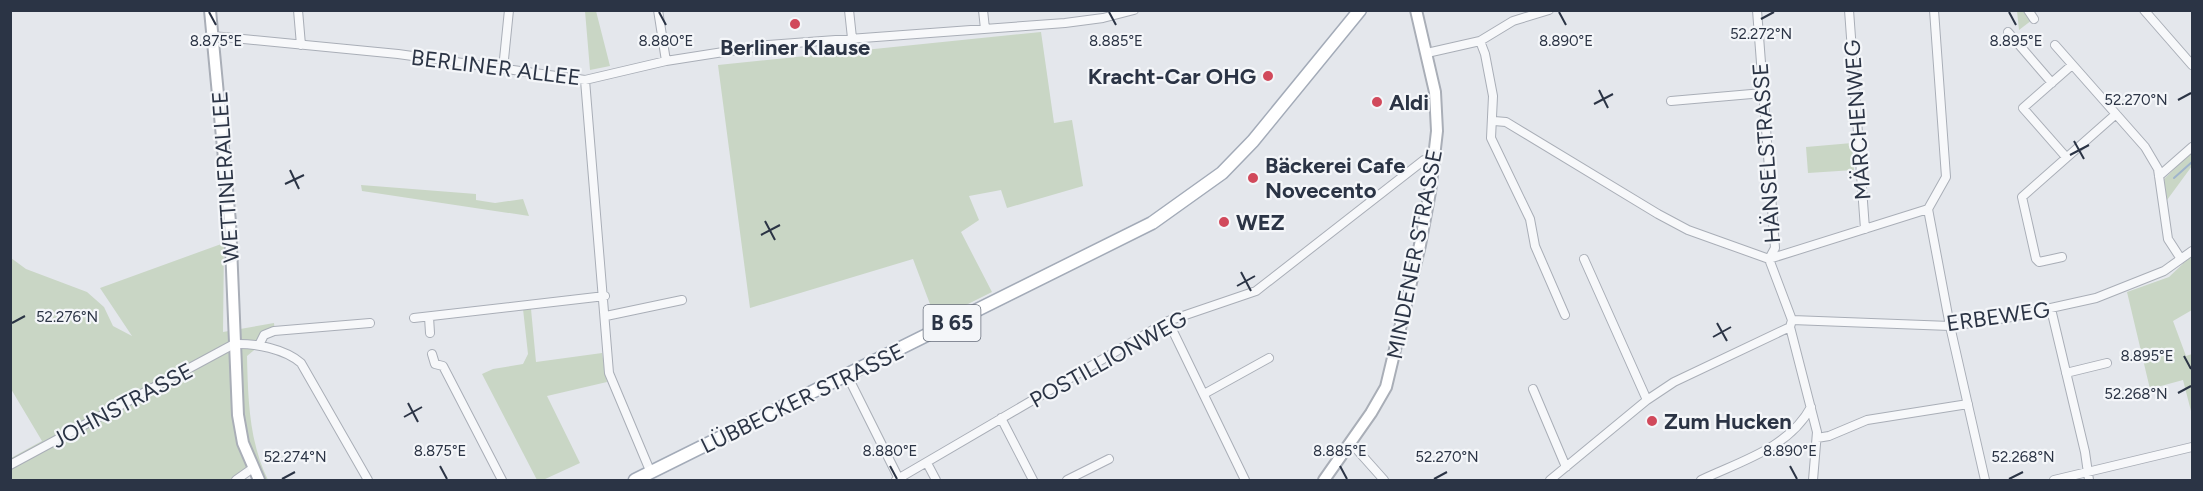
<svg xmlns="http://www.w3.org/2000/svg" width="2203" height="491" viewBox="0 0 2203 491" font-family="Figtree,sans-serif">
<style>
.green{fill:#c9d6c5}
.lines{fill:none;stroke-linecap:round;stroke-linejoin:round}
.stream{stroke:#9fb4cc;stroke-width:2}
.street-casing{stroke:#a9aeb7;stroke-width:10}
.secondary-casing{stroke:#a9aeb7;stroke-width:14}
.primary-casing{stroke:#a3abb8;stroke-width:15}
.street{stroke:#f7f8fa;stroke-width:8}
.secondary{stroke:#fff;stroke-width:10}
.primary{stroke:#fff;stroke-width:12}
.ticks{fill:none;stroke:#2b3445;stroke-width:2}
.poi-dot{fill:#d1495b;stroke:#f4f6f9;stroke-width:2}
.labels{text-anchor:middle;stroke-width:4.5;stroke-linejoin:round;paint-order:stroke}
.shield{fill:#f4f6f9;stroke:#676e7b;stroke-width:1.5}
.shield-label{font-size:21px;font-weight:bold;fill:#2b3445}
.poi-label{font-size:22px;font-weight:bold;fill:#2b3445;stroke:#f4f6f9;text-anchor:start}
.street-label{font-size:22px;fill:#2b3445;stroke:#f4f6f9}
.ticks-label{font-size:15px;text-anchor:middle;fill:#2b3445;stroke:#f4f6f9;stroke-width:4.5;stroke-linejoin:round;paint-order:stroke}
</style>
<rect width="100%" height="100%" fill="#e4e7ec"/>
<path class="green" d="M585 11H596L610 66 590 70Z
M2017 11H2024L2032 20 2019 30Z
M1041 32 1054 123 1072 120 1083 186 1007 208 1001 190 969 196 979 220 961 232 992 292 936 320 913 259 750 308 718 65Z
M1852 143 1854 170 1808 173 1806 147Z
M2192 152V166L2167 200 2164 179Z
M361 185 476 194V200L495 203 523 199 529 216 362 191Z
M224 243 223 332 274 323 275 333 247 356C248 398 249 442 268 480H253L247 469 229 480H11V458L42 441 11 389V258L26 269 87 292 104 307 113 326 132 336 100 288Z
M2192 255V310L2173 321 2186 356 2192 354V415L2183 380 2150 389 2127 292 2169 277Z
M523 309H531L536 362 602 353 607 382 547 396 580 463 543 480H537L482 374 493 369 523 364 528 354Z"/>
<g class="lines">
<path class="stream" d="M2174 178 2192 162"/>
<g class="street-casing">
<path id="street" d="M298 10 301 45
M658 10 666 61
M849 10 852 38
M983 10 985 29
M1757 10 1775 248 1769 259
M1849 10 1865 229
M2028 10 2034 19
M2144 10 2192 65
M2008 32 2052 83
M213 36 398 54 585 80 666 61 768 45 1065 23 1103 18 1134 10
M1480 41 1485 54 1493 96 1491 138 1530 219 1535 246 1565 315
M2055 45 2145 147 2158 169 2168 239 2181 259
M1427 53 1480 41 1513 21 1549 10
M503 69 509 10
M585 80 609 373 651 473
M1671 101 1763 93
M1494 121 1506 122 1658 214 1688 230 1769 259
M2066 157 2023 108 2072 65
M2159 176 2192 147
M1928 209 1950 326 1985 480
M2062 257 2039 262 2036 259 2022 197 2116 114
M1584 259 1647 400
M1769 259 1928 209 1946 177 1934 10
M1769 259 1792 320 1790 327 1817 432 1813 480
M2051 309 2085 452 2089 480
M606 316 682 300
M429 317 430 333
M414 318 605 296
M1792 320 1950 326 2006 318 2096 298 2164 271 2192 251
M1168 321 1245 480
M259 345 264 335 274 331 370 323
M432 354 435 364 443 366 502 480
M2066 373 2107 363
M847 375 899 479
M1533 389 1566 467
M1204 394 1269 358
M1001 418 1033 480
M1817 438 1829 436 1867 420 1968 404
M1351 443 1384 480
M927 463 936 480
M10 465 234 344C255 343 285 349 301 363L368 480
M236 480 253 468
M896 480 1168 321 1256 291 1424 160 1435 157
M1067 480 1109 459
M1550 480 1647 400 1674 382 1790 327
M1701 480C1741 461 1789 448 1811 407
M2054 480 2192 447"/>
</g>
<g class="secondary-casing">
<path id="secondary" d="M210 10 230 222 238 415 243 443 259 480
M1324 480 1371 413 1386 387 1420 245 1430 192 1437 131 1435 92 1416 10"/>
</g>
<g class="primary-casing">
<path id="primary" d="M635 480 1152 223 1222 173 1253 141 1360 10"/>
</g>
<use href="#street" class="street"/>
<use href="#secondary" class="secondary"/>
<use href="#primary" class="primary"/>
</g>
<path class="ticks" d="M209 12 216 25M659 12 666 25M1109 12 1116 25M1559 12 1566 25M2009 12 2016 25M1761 19 1774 12M1599 90 1608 108M2178 100 2191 93M1594 104 1613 94M2074 141 2084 159M2070 155 2089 145M290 170 299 189M285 184 304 175M765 221 775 240M761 235 780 225M1241 272 1251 291M1237 286 1255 276M12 323 25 316M1717 323 1727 341M1713 337 1731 327M2184 356 2191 369M2178 393 2191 386M408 403 418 422M404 417 422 407M440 466 447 479M890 466 897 479M1340 466 1347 479M1790 466 1797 479M282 479 295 472M1434 479 1447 472M2009 479 2023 472"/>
<g class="poi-dot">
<circle cx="795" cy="24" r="6"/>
<circle cx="1268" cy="76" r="6"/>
<circle cx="1377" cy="102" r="6"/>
<circle cx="1253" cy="178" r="6"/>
<circle cx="1224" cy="222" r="6"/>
<circle cx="1652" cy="421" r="6"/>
</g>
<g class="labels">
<rect class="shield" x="923.5" y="305" width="57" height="36" rx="4.5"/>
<g class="shield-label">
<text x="952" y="330">B 65</text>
</g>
<g class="poi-label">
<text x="795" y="55" text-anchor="middle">Berliner Klause</text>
<text x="1256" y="84" text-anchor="end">Kracht-Car OHG</text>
<text x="1389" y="110">Aldi</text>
<text x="1265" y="173">Bäckerei Cafe<tspan x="1265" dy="25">Novecento</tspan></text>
<text x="1236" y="230">WEZ</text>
<text x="1664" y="429">Zum Hucken</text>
</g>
<g class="street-label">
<text transform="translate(496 67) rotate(7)" y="8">BERLINER ALLEE</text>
<text transform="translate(1857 120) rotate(-94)" y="8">MÄRCHENWEG</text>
<text transform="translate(1766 153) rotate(-94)" y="8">HÄNSELSTRASSE</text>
<text transform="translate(225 177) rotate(-94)" y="8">WETTINERALLEE</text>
<text transform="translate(1414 254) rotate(-79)" y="8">MINDENER STRASSE</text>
<text transform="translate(1998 316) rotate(-8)" y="8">ERBEWEG</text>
<text transform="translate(1108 359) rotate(-29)" y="8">POSTILLIONWEG</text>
<text transform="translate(802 398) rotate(-26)" y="8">LÜBBECKER STRASSE</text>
<text transform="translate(122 405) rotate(-28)" y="8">JOHNSTRASSE</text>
</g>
</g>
<g class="ticks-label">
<text x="1761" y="39">52.272°N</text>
<text x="216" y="46">8.875°E</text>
<text x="666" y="46">8.880°E</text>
<text x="1116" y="46">8.885°E</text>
<text x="1566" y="46">8.890°E</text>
<text x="2016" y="46">8.895°E</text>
<text x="2136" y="105">52.270°N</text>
<text x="67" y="322">52.276°N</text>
<text x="2147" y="361">8.895°E</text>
<text x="2136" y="399">52.268°N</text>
<text x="440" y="456">8.875°E</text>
<text x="890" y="456">8.880°E</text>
<text x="1340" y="456">8.885°E</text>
<text x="1790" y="456">8.890°E</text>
<text x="295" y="462">52.274°N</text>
<text x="1447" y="462">52.270°N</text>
<text x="2023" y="462">52.268°N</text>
</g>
<rect width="2203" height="491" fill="none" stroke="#2b3445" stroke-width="24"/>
</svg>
